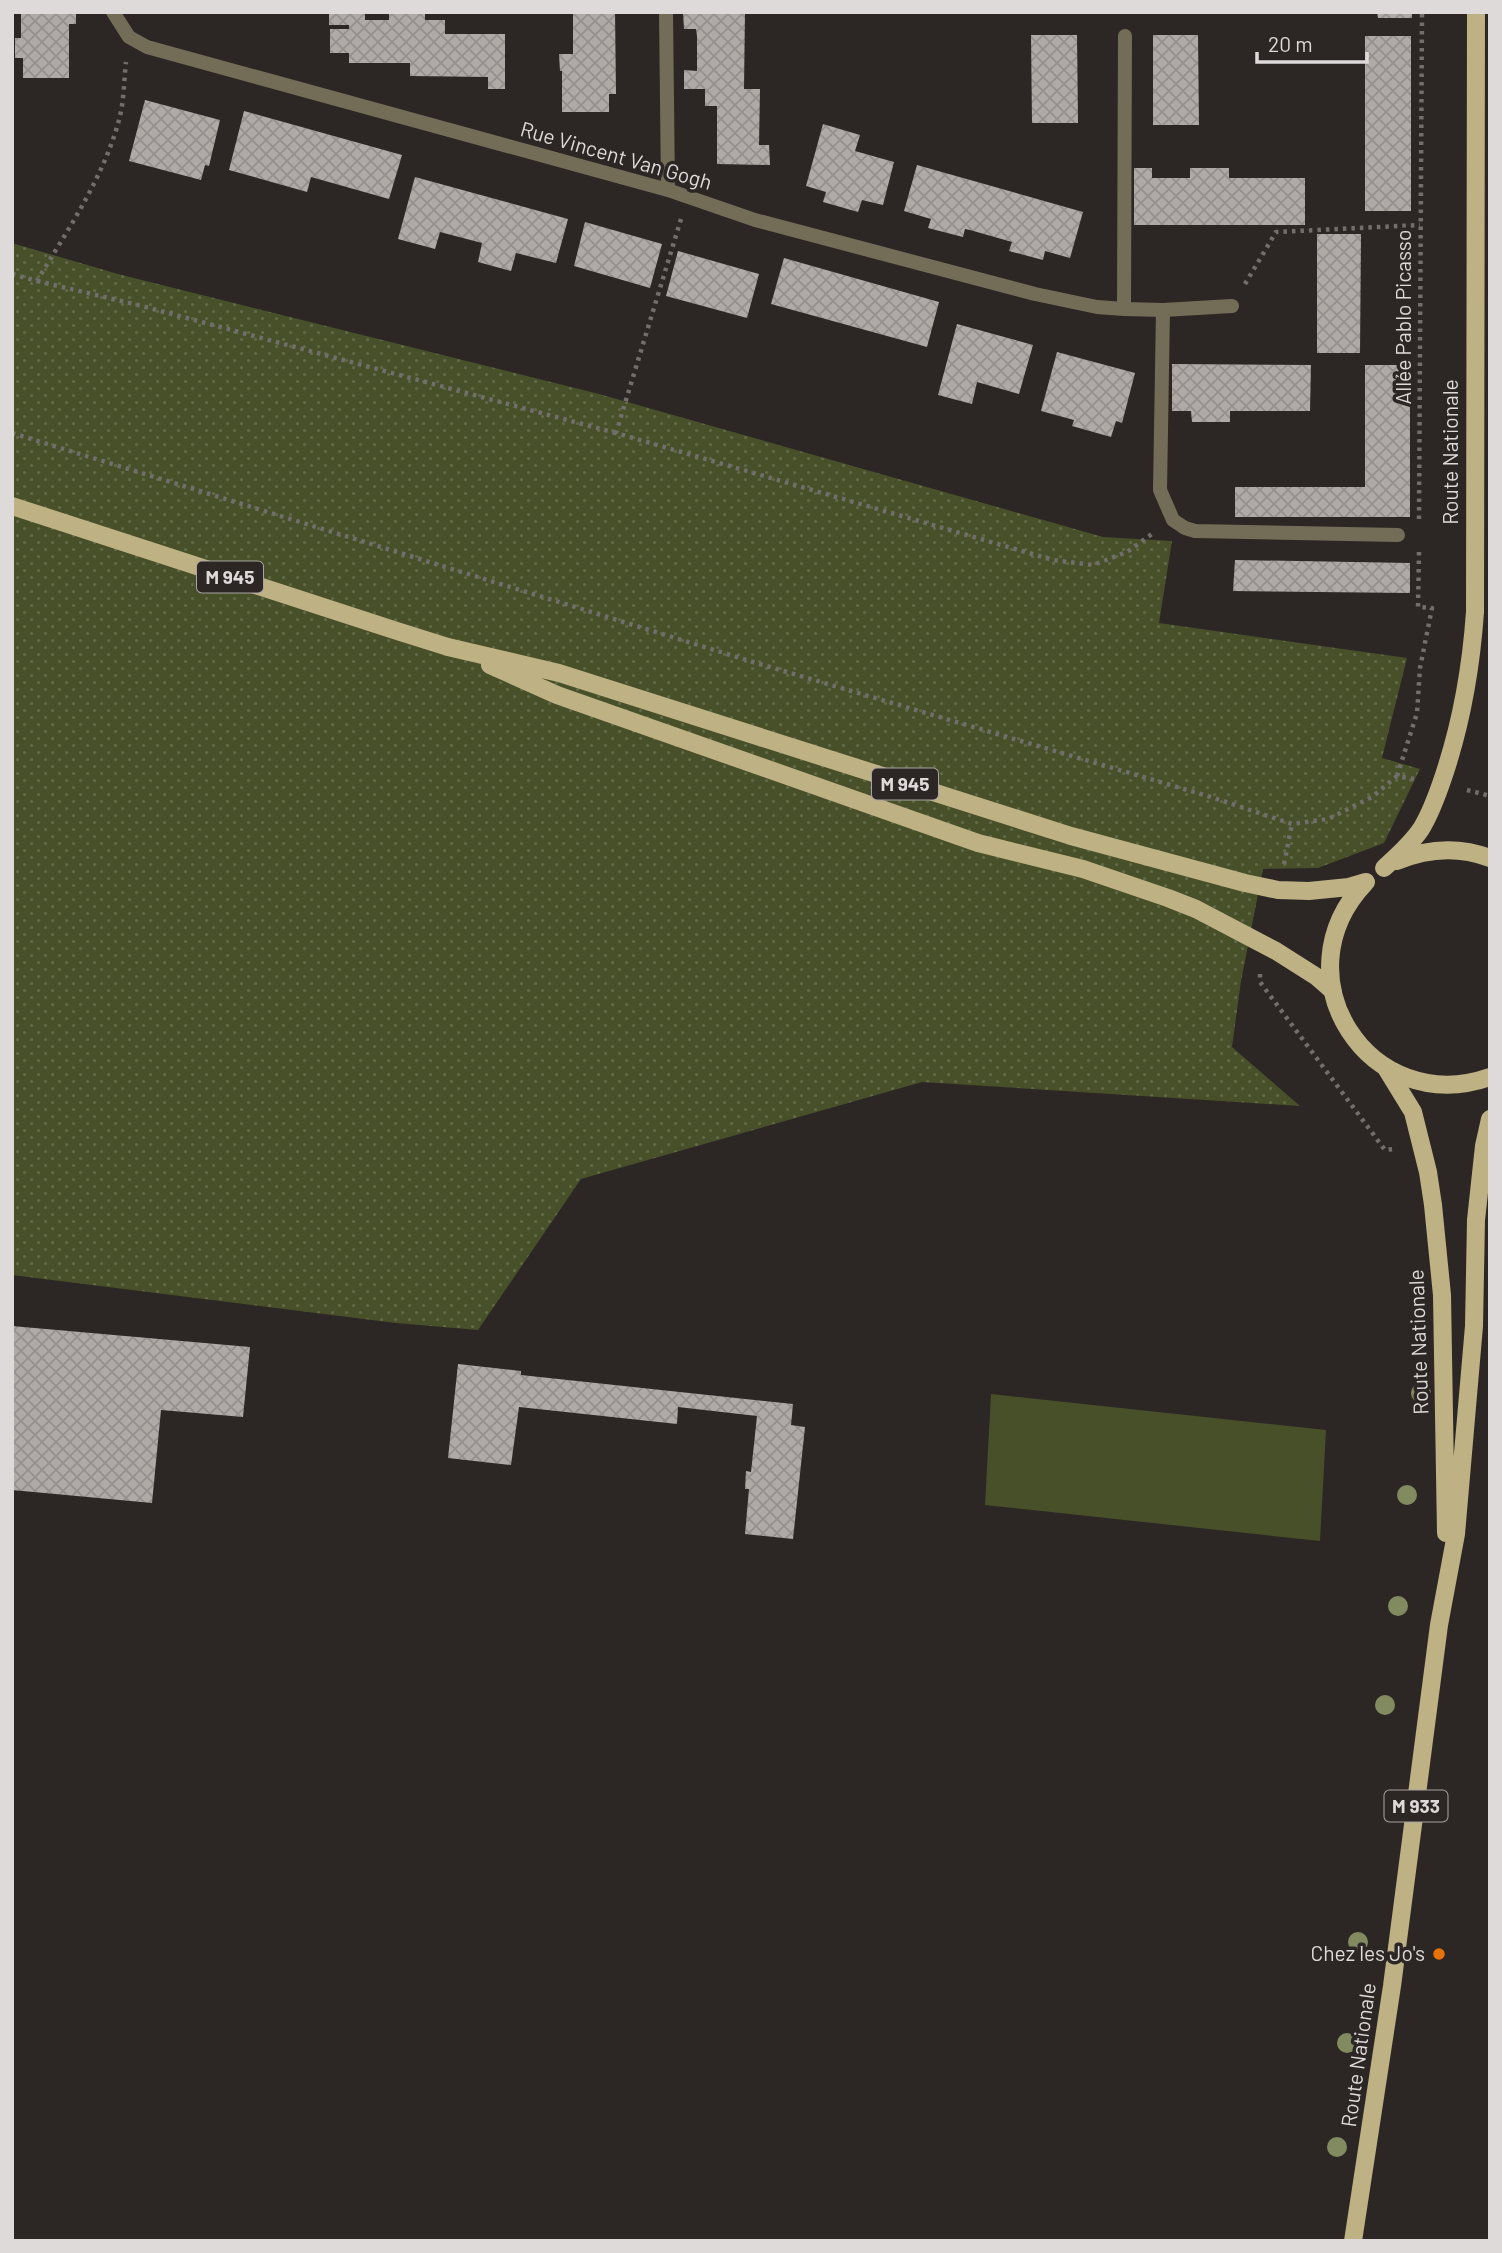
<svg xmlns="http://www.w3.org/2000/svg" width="1502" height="2253" viewBox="0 0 1502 2253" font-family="Barlow,sans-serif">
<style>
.grass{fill:url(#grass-dots)}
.green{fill:#475029}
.building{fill:url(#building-cross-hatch)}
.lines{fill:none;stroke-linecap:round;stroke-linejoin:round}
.path{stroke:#726e6c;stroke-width:4.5;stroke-dasharray:3.5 5;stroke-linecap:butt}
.lane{stroke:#736d57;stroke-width:14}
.street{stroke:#736d57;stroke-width:14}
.primary{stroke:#beb183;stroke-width:18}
.tree{fill:#828b5f}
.food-dot{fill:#e8710a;stroke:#2c2725;stroke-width:2.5}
.labels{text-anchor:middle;stroke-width:7;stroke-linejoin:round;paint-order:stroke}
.shield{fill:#2c2725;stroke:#a8a4a3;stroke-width:2}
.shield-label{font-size:19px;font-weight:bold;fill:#dddad9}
.street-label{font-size:21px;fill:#dddad9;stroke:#2c2725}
.poi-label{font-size:21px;fill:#dddad9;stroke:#2c2725;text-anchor:end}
</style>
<defs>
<pattern id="grass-dots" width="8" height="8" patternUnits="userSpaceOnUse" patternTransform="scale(1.75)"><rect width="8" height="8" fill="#475029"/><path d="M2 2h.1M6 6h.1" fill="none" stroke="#616947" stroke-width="1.8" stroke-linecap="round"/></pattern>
<pattern id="building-cross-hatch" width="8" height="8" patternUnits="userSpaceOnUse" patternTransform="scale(1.75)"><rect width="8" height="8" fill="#afaaa6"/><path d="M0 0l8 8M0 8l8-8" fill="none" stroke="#94908d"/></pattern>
</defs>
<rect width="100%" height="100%" fill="#2c2725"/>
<path class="grass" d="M12 243 118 274 599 394 1103 537 1172 541 1159 623 1407 658 1382 758 1420 769 1384 843 1318 868 1263 869 1241 981 1232 1047 1300 1106 922 1082 581 1179 478 1330 396 1323 12 1275Z"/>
<path class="green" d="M991 1394 1326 1430 1320 1541 985 1505Z"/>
<path class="building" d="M21 12H76V24H69V78H23V58H15V38H21Z
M329 12H365V20H389V12H425V20H445V34H505V89H488V77L410 76V63H349V53H330V29H349V25H329Z
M573 12H615L616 94H609V112H562V71H560L559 54H573Z
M683 12H745L744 89H760L759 145H769L770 165 717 164V106H705V89H684V70L697 71V36L696 29H684Z
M1377 12H1412V18H1378Z
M1031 35H1077L1078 123H1032Z
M1153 35H1198L1199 125H1153Z
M1365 36H1411V211H1365Z
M145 100 220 120 209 166 205 165 201 180 129 161Z
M244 111 402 155 389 199 311 177 307 192 229 170Z
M823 124 860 135 855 151 894 162 883 205 862 200 858 212 823 202 826 192 806 186Z
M917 165 1083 212 1070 258 1045 251 1043 260 1009 251 1012 242 970 230 965 229 963 237 928 228 931 219 904 211Z
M1134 168H1152V178H1190V168H1229V178H1305V225H1134Z
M415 177 568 219 556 263 516 253 511 271 478 262 482 243 440 232 435 249 398 239Z
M585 222 662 244 650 288 574 266Z
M1317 234H1361L1360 353H1317Z
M678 251 759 274 747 318 666 296Z
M784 258 939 302 927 347 771 304Z
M957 324 1033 345 1019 394 977 382 972 404 938 395Z
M1057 352 1135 373 1122 423 1116 421 1111 437 1072 426 1074 420 1041 411Z
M1172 364 1311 365 1310 411H1230V422H1192L1191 411H1172Z
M1365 365H1410V517H1235V487H1365Z
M1235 560 1410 563V593L1233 591Z
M12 1326 250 1347 243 1417 161 1410 152 1503 12 1490Z
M458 1364 521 1371V1375L793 1404 791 1425 805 1427 793 1539 745 1534 749 1489H745L746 1471 751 1472 757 1416 678 1407 677 1424 519 1407 511 1465 448 1458Z"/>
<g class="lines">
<path class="path" d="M681 219 616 433 1053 560 1093 565 1127 552 1152 534
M12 274 37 281C68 229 105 176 120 116 124 99 124 80 126 62
M37 281 142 306 616 433
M1245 284 1276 232 1420 225
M12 433 753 662 1211 797 1292 824 1328 819 1372 797 1397 776 1414 779
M1419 519 1422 12
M1397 776 1417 713 1420 668 1432 608 1418 607 1419 552
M1467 790 1490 796
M1284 864 1292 824
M1260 974V982L1385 1150 1394 1149"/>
<path class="lane" d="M1163 310 1160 490 1173 520 1185 528 1195 531 1398 535"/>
<path class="street" d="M113 12 129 37 147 47 668 190 755 220 1035 294 1097 307 1124 309 1163 310 1232 306
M666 12 668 190
M1124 309 1125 36"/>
<path class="primary" d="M12 506 397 631 448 647 559 673 1071 836 1245 883 1278 890 1309 891 1349 887 1366 882
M490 665 557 695 978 843 1083 869 1168 898 1196 909 1276 951 1317 977 1333 991
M1397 861C1428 848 1458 846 1490 858
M1384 868C1397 856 1411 844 1421 829 1431 813 1438 793 1444 775 1462 721 1471 669 1475 612L1476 12
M1365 883C1277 976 1369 1119 1490 1077
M1386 1068 1413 1112 1428 1172 1433 1205 1442 1295 1446 1533
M1353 2241 1392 1986 1439 1625 1456 1534 1474 1326 1476 1220 1484 1146 1490 1119"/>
</g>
<g class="tree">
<circle cx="1421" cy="1393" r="10"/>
<circle cx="1407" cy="1495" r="10"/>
<circle cx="1398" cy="1606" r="10"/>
<circle cx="1385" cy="1705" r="10"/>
<circle cx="1358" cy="1942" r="10"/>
<circle cx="1347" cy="2043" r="10"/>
<circle cx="1337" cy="2147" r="10"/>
</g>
<circle class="food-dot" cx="1439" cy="1954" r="7"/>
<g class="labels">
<g class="shield">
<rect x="197" y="561.5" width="66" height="31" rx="5"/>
<rect x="872" y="768.5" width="66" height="31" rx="5"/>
<rect x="1384.5" y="1790.5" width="63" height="31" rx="5"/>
</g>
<g class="shield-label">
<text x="230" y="584">M 945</text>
<text x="905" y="791">M 945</text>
<text x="1416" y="1813">M 933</text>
</g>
<g class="street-label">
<text transform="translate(616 156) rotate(16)" y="7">Rue Vincent Van Gogh</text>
<text transform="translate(1404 317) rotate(-90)" y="7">Allée Pablo Picasso</text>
<text transform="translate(1451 452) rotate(-90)" y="7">Route Nationale</text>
<text transform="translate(1419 1342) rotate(-92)" y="7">Route Nationale</text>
<text transform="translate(1359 2055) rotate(-82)" y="7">Route Nationale</text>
</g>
<g class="poi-label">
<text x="1425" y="1961">Chez les Jo's</text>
</g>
</g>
<rect width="1502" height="2253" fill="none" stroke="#dddad9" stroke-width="28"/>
<path d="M1257 52v10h110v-10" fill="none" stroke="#dddad9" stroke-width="3.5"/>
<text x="1268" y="52" font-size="21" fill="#dddad9" stroke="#2c2725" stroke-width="5" paint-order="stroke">20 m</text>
</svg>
